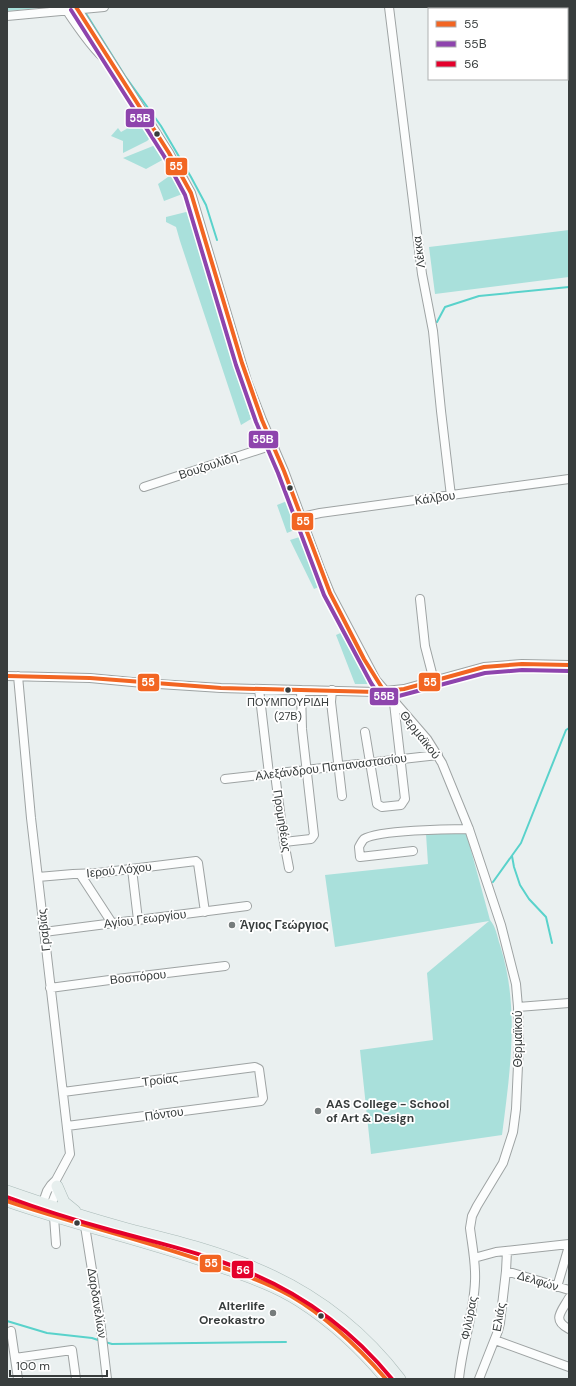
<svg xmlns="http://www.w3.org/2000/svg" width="576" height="1386" viewBox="0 0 576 1386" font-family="'DM Sans',sans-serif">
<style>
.green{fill:#a9e0db}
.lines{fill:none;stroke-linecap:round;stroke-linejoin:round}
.stream{stroke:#59d2cb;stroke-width:2}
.minor-casing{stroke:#9ea3a3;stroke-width:10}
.major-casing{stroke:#abbbb9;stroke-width:12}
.minor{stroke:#fcfdfd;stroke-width:8}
.major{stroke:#e7efee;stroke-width:11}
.bus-1-casing{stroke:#fff;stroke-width:7}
.bus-2-casing{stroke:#fff;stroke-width:7}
.bus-3-casing{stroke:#fff;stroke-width:7}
.bus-1{stroke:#f26522;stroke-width:4}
.bus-2{stroke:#8e44ad;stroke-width:4}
.bus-3{stroke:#e4002b;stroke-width:4}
.bus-dot{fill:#383d3d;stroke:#fff;stroke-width:1.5}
.poi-dot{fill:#767c7c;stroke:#fff;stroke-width:1.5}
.labels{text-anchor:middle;stroke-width:3.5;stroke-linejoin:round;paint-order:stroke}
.bus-label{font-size:11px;fill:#383d3d;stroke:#fff}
.street-label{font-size:12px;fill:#383d3d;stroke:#fff}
.poi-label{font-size:12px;font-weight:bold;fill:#383d3d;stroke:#fff;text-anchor:start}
.line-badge{stroke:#fff;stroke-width:1.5}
.badge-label{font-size:11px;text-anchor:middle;font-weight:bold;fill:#fff}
</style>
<rect width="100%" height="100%" fill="#eaf0f0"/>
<path class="green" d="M7 7H50L7 11Z
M141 117 154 134 147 141 123 153V141L111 136 118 128 121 132 137 123 136 118Z
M158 144 166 158 146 169 123 158Z
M175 172 185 193 164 201 158 184Z
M190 211 251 419 241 425 180 241 176 227 166 222V217Z
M569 230V277L435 294 429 247Z
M292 499 304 526 287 533 277 505Z
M306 535 326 584 314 589 290 540Z
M345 631 369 684H355L336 635Z
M466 832 490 920C496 927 497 936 500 945 520 1007 510 1072 502 1135L371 1154 360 1050 433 1040 427 973 489 921 335 947 325 875 428 864 426 834Z"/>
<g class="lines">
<path class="stream" d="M85 12 125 76 161 126 191 177 206 205 217 240
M437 322 445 307 479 296 569 287
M512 856 514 867 520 885 529 899 546 917 552 943
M493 882 521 843 566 730 569 728
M7 1321 47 1333 92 1338 101 1341
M105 1342 112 1344 286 1342"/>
<g class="minor-casing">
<path id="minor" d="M76 7 169 153 191 193 247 381 262 420 284 471 321 571 330 593 376 680 427 739 442 763 469 829 501 925 516 984 518 1007 519 1043 516 1109 513 1132 503 1163 477 1206 472 1216 470 1228C472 1245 476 1263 475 1281 474 1314 462 1346 459 1379
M389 7 422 274 433 331 441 411 451 496
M65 8C75 23 92 49 106 60
M7 16 104 7
M144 487 273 445
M302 517 320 513 569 479
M420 599 425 646 434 681
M7 676 90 678 143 683 221 688 376 692 404 689 484 667 522 664 569 665
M18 676 31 818 70 1154 56 1180 51 1185 47 1191 41 1208
M259 689 269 774
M332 690 331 702 342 796
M365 732 377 804 382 807 401 805 405 799 394 703
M275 774 284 842 289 868
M225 779 438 755
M284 842 311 839 314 835 302 729 301 690
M413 851 360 857 359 847C360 845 362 841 364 839 378 830 449 829 469 829
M132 869 138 920
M80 874 112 923
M38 877 73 874 98 873 196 861 198 863 205 912
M44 932 247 906
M50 988 117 979 225 966
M518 1007 569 1003
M63 1092 255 1067 259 1069 263 1098 261 1101 67 1126
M49 1210 56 1193 57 1185
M54 1217 56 1244
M85 1226 100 1320 107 1379
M474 1258 496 1252 569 1244
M506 1271 569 1290
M557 1287 569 1246
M569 1298C562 1311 551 1320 569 1329
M11 1331 18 1379
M495 1340 569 1367
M15 1358 72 1350 76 1379
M479 1379 498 1331 500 1323 506 1271 507 1251"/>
</g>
<g class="major-casing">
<path id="major" d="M57 1186 64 1202 75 1211
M7 1191C47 1205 87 1218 128 1229 171 1240 215 1250 255 1268 313 1292 362 1329 400 1379
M7 1201C78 1226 153 1242 224 1268 249 1277 276 1286 299 1301 332 1322 361 1349 386 1379"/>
</g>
<use href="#minor" class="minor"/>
<use href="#major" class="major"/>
<g class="bus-1-casing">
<path id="bus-1" d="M76 7 169 153 191 193 242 363 262 420 284 471 330 593 364 659 384 691
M7 676 90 678 221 688 376 692 404 689 484 667 522 664 569 665
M7 1201C75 1224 145 1240 212 1264 239 1273 266 1282 291 1296 327 1317 358 1347 386 1379"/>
</g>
<g class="bus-2-casing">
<path id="bus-2" d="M71 10 164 156 185 195 236 365 256 422 278 473 324 595 371 683C380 696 379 697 395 697L485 673 522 670 569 671"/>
</g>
<g class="bus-3-casing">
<path id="bus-3" d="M7 1197C42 1210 78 1221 114 1231 150 1241 187 1249 222 1262 290 1285 347 1324 392 1379"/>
</g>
<use href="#bus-1" class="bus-1"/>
<use href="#bus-2" class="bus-2"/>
<use href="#bus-3" class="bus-3"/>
</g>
<g class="bus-dot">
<circle cx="157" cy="134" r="3.5"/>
<circle cx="290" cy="488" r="3.5"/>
<circle cx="288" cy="690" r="3.5"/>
<circle cx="77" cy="1223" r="3.5"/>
<circle cx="321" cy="1316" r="3.5"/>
</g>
<g class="poi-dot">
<circle cx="232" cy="925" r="4"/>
<circle cx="318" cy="1111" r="4"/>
<circle cx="273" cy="1313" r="4"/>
</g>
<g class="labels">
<g class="bus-label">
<text x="288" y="706">ΠΟΥΜΠΟΥΡΙΔΗ<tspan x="288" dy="14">(27Β)</tspan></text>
</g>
<g class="street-label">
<text transform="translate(419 252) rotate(-97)" y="4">Λέκκα</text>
<text transform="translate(208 466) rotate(-18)" y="4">Βουζουλίδη</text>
<text transform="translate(435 498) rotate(-8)" y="4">Κάλβου</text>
<text transform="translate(420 735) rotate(52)" y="4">Θερμαϊκού</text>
<text transform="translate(331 767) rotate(-7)" y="4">Αλεξάνδρου Παπαναστασίου</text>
<text transform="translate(282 821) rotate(81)" y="4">Προμηθέως</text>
<text transform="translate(119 870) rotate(-6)" y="4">Ιερού Λόχου</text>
<text transform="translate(145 919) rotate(-7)" y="4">Αγίου Γεωργίου</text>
<text transform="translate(44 930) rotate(-96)" y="4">Γραβιάς</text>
<text transform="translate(138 977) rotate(-6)" y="4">Βοσπόρου</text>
<text transform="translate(518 1039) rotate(-90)" y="4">Θερμαϊκού</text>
<text transform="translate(160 1080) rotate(-7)" y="4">Τροίας</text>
<text transform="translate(164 1114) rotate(-8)" y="4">Πόντου</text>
<text transform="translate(538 1281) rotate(17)" y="4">Δελφών</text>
<text transform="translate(97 1303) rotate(81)" y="4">Δαρδανελίων</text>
<text transform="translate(499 1317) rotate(-80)" y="4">Ελιάς</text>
<text transform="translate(469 1318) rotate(-79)" y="4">Φιλύρας</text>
</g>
<g class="poi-label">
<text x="240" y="929">Άγιος Γεώργιος</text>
<text x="326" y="1108">AAS College - School<tspan x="326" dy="14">of Art &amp; Design</tspan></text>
<text x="265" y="1310" text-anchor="end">Alterlife<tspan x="265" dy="14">Oreokastro</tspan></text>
</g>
</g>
<g class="line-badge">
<rect x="125" y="108" width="30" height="20" rx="4" fill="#8e44ad"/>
<rect x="165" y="157" width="23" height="19" rx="4" fill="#f26522"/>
<rect x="248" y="430" width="31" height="19" rx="4" fill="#8e44ad"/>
<rect x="291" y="512" width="23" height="19" rx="4" fill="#f26522"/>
<rect x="418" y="672" width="23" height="20" rx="4" fill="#f26522"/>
<rect x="137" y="673" width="23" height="19" rx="4" fill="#f26522"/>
<rect x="369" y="687" width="30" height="19" rx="4" fill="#8e44ad"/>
<rect x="199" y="1254" width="23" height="19" rx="4" fill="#f26522"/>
<rect x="231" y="1260" width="23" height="19" rx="4" fill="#e4002b"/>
</g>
<g class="badge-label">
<text x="140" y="122">55Β</text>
<text x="176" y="170">55</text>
<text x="263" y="443">55Β</text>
<text x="303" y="525">55</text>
<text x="430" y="686">55</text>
<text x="148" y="686">55</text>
<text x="384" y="700">55Β</text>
<text x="211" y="1267">55</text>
<text x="243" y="1274">56</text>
</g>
<rect width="576" height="1386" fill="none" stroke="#383d3d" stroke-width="16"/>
<rect x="428" y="8" width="140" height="72" fill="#ffffff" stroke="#afb1b1"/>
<rect x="436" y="21" width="20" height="6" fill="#f26522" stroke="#afb1b1"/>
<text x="464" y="28" font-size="12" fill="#383d3d">55</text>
<rect x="436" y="41" width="20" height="6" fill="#8e44ad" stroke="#afb1b1"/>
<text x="464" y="48" font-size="12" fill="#383d3d">55Β</text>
<rect x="436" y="61" width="20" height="6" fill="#e4002b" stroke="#afb1b1"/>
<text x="464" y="68" font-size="12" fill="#383d3d">56</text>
<path d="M10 1370v6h97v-6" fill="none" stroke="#383d3d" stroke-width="2"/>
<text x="16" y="1370" font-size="12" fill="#383d3d" stroke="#ffffff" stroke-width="3" paint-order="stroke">100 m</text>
</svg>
